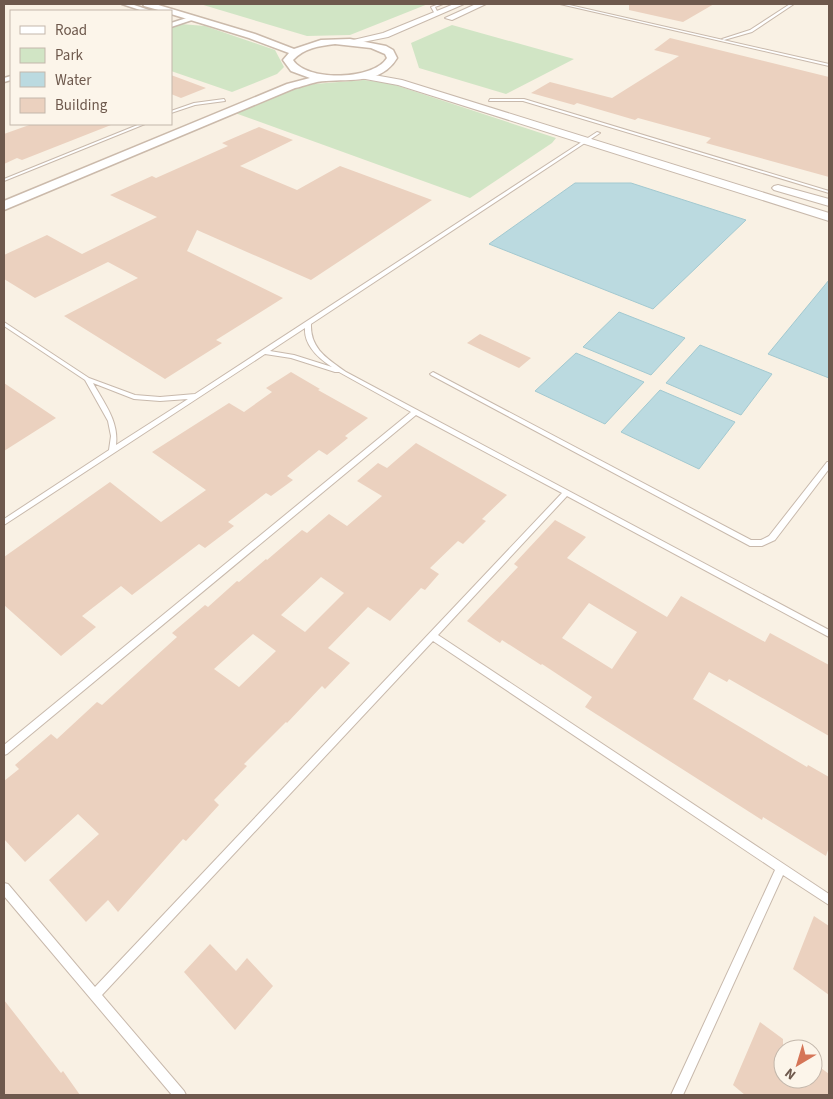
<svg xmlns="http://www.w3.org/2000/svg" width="833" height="1099" viewBox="0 0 833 1099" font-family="'Source Sans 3',sans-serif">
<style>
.green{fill:#d1e5c5}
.water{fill:#bbdae0;stroke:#a3c9d0}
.building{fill:#ebd1bf;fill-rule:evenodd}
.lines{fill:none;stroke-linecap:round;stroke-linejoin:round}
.service-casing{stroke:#c8b9ac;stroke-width:2}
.minor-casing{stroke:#c8b9ac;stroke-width:3}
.tertiary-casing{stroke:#c8b9ac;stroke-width:2}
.secondary-casing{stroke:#cbbaab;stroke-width:3}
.service{fill:#fff;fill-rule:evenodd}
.minor{fill:#fff;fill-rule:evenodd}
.tertiary{fill:#fff;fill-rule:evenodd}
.secondary{fill:#fff;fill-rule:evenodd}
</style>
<rect width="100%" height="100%" fill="#f9f1e4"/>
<path class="green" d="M200 4H428L350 35 307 36Z
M181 24 205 26 275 50 284 67 277 74 232 92 171 71V27Z
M452 25 574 59 506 94 419 68 411 43Z
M364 80 389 83 556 138 552 143 470 198 235 113 302 85Z"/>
<path class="water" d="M575 183H631L746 220 653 309 489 244Z
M829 280V378L768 354Z
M619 312 685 338 651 375 583 347Z
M700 345 772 374 741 415 666 383Z
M576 353 644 382 605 424 535 391Z
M660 390 735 422 699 469 621 432Z"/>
<path class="building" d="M629 4H714L683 22 629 10Z
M670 38 829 77V177L706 143 711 138 638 118 635 120 577 103 574 105 531 93 550 82 612 98 679 56 654 50Z
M171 75 206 88 181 98 171 94Z
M32 124H111V125L22 160 17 158 4 164V134Z
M259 127 293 140 240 166 297 190 340 166 432 200 311 280 197 230 187 251 283 298 216 340 222 343 165 379 64 316 138 278 108 262 35 298 4 279V255L47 235 82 254 157 217 110 195 152 176 156 178 228 146 222 143Z
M480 334 531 358 519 368 467 343Z
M291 372 320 389 318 390 368 418 345 436 348 438 327 455 319 450 287 476 293 480 271 496 266 493 228 522 234 526 205 548 199 544 132 595 121 586 82 616 96 627 61 656 4 605V557L110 482 161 522 206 490 152 452 229 403 244 412 272 392 266 388Z
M4 383 56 418 4 451Z
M416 443 507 495 482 519 486 521 463 544 458 541 430 568 439 574 425 590 421 588 390 621 368 607 328 648 350 663 325 689 322 686 287 723 286 722 244 764 247 766 214 800 219 805 186 841 183 839 118 912 108 900 86 922 49 880 99 834 78 814 25 862 4 839V781L19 769 15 765 51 734 57 739 97 702 102 705 177 637 172 633 205 605 208 607 237 581 239 582 266 559 267 560 302 530 307 533 329 514 347 526 382 496 357 481 378 463 387 468ZM321 577 344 593 305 632 281 615ZM253 634 276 651 239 687 214 669Z
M555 520 586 537 567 558 667 617 681 596 765 642 770 633 829 665V736L729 679 727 682 709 672 693 699 807 767 808 765 829 777V847L826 856 763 817 762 820 585 707 592 697 542 664 541 665 502 640 500 643 467 621 518 567 514 564ZM589 603 637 632 612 669 562 638Z
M814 916 829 926V995L793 969Z
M210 944 236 971 247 958 273 986 235 1030 184 972Z
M4 1000 61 1073 63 1071 80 1095H4Z
M760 1022 783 1039V1079H813V1062L829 1074V1095H745L733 1085Z"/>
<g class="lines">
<g class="service-casing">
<path id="service" d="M439 4H443L435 7 438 13 435 14 431 7Z
M560 4H565L829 64V66Z
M790 4H794L752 32 724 40 722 39 750 30Z
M224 99 225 101 195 105 171 113V111L194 103Z
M490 99H524L829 191V193L523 101H489Z
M140 124H145L4 181V179Z
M597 132 600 133 311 324C310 349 328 359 346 372L829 630V637L567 496 438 635 829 894V905L783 875 683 1095H671L775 870 433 641 102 995 184 1091 186 1095H172L4 896V883L8 884 95 987 562 493 416 415 7 754 4 755V745L411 412 339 372H335L291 358 265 354 4 525V519L109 450 111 436 108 421 85 380 4 326V322L89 378 135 395 160 397 195 394ZM305 328C304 345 318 358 332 367L294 355 270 351ZM93 383 134 399 160 401 188 399 116 445C119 421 104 403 93 383Z
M433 372 751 540H761L769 536 827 462H829V469L775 540 762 546H750L431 375 430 374Z"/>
</g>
<g class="minor-casing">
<path id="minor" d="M122 4H131L152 11H143Z
M193 16 196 18 195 19 171 27V23Z
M11 76V80L4 82V78Z"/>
</g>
<g class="tertiary-casing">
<path id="tertiary" d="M454 4H464L388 37 353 44 349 41 383 33Z
M476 4H486L452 20 445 18Z
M363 73 402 80 829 213V221L398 85 360 78V74Z
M778 185 829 199V206L774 190 772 188 774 186Z"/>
</g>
<g class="secondary-casing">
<path id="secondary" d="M143 4H155L255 34 294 49 321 40 350 39 386 46 393 50 397 58C382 84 351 79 326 81 315 81 305 86 295 88L4 210V201L287 84 310 78 291 71 283 60 289 53 249 38 171 14V11H162L144 6ZM335 44 371 48 385 54 387 58C374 80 307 82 293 60 304 48 319 46 335 44Z"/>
</g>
<use href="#service" class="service"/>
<use href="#minor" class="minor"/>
<use href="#tertiary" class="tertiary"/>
<use href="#secondary" class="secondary"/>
</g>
<rect width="833" height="1099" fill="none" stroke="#6e594d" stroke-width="10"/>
<rect x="10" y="10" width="162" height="115" fill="#fcf5ea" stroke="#c3b7ab"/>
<rect x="20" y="26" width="25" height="8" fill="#ffffff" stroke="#c3b7ab"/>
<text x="55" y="35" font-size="15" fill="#6e594d">Road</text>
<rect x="20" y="48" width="25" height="15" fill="#d1e5c5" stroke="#c3b7ab"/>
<text x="55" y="60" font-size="15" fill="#6e594d">Park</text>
<rect x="20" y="72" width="25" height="15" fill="#bbdae0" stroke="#c3b7ab"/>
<text x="55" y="85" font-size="15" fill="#6e594d">Water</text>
<rect x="20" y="98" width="25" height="15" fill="#ebd1bf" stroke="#c3b7ab"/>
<text x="55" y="110" font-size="15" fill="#6e594d">Building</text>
<g transform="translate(798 1064) rotate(218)"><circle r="24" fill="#fcf5ea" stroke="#c3b7ab"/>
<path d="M0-4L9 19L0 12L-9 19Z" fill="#d57557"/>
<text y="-8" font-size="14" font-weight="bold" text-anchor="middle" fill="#6e594d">N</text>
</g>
</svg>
